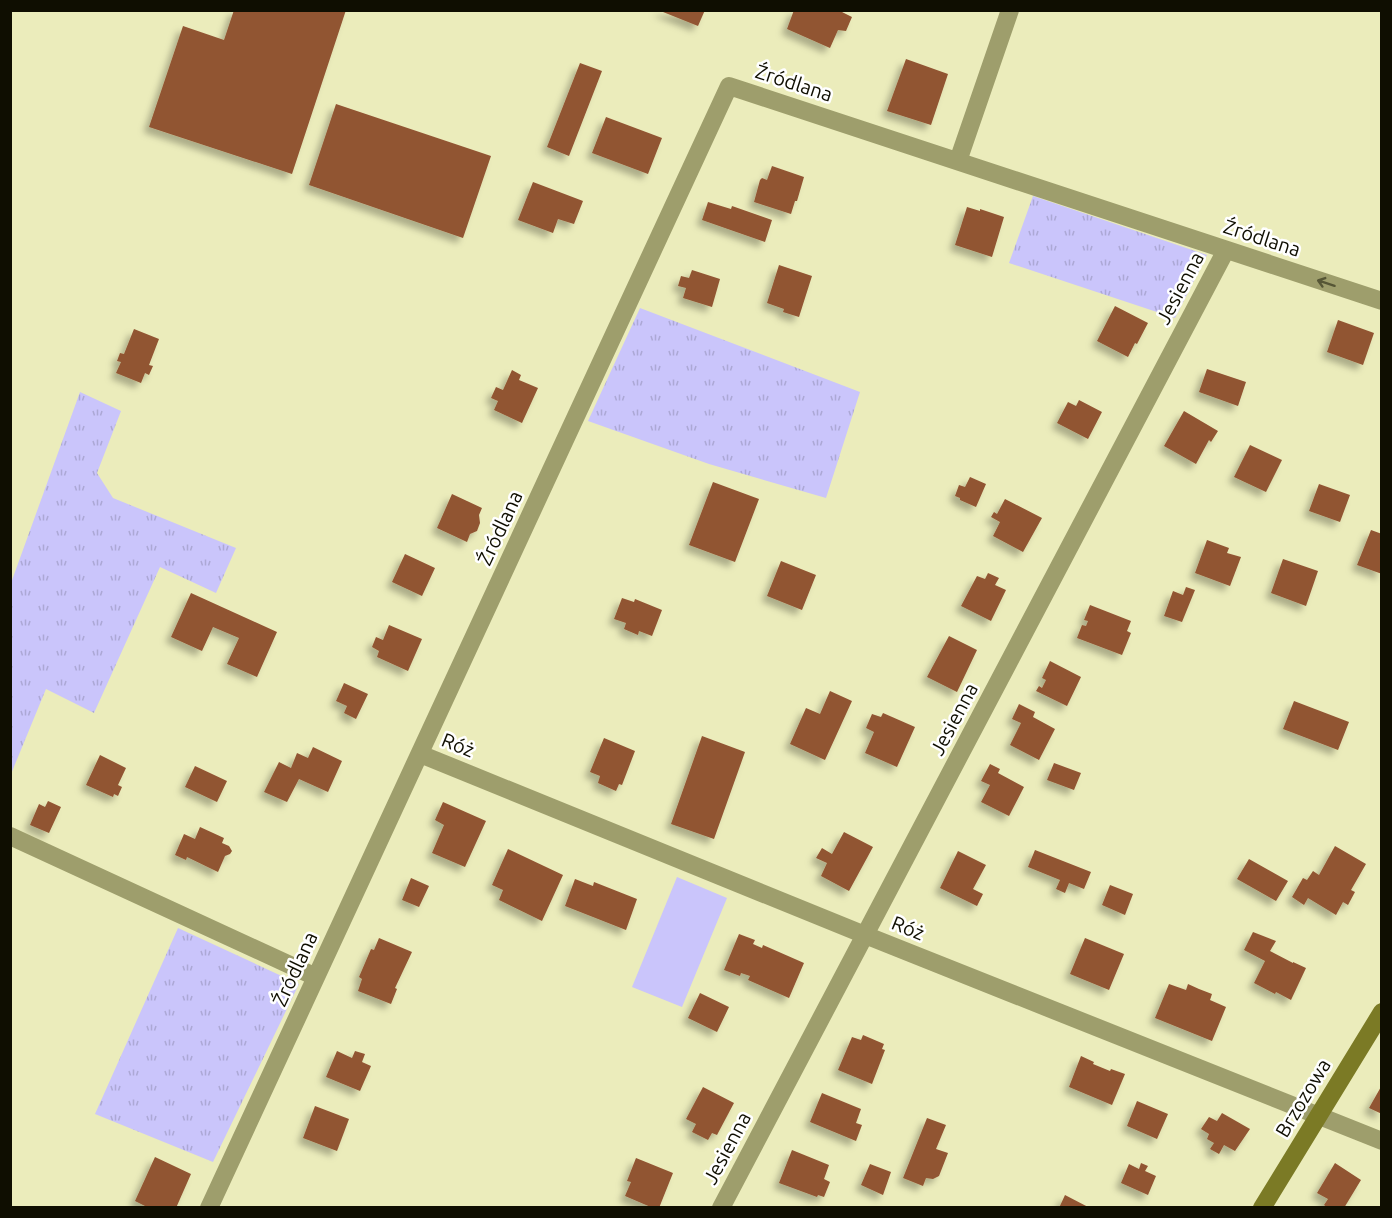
<svg xmlns="http://www.w3.org/2000/svg" width="1392" height="1218" viewBox="0 0 1392 1218" font-family="Ubuntu,sans-serif">
<style>
.grass{fill:url(#grass-tufts)}
.park{fill:#cac5fb}
.building{fill:#915432;filter:url(#shadow)}
.lines{fill:none;stroke-linecap:round;stroke-linejoin:round}
.street{stroke:#9e9e6c;stroke-width:18}
.secondary{stroke:#7b7a25;stroke-width:18}
.oneway{stroke:#565636}
.labels{text-anchor:middle;stroke-width:5;stroke-linejoin:round;paint-order:stroke}
.street-label{font-size:20px;fill:#0f0e01;stroke:#fff}
</style>
<defs>
<pattern id="grass-tufts" width="24" height="20" patternUnits="userSpaceOnUse" patternTransform="scale(1.5)"><rect width="24" height="20" fill="#cac5fb"/><path d="M3 7l-1-3M5 7V3M7 7l1-3M15 17l-1-3M17 17v-4M19 17l1-3" fill="none" stroke="#aca8d5"/></pattern>
<filter id="shadow"><feDropShadow dx="-5.5" dy="5.5" stdDeviation="3" flood-color="#0004"/></filter>
</defs>
<rect width="100%" height="100%" fill="#ebecbb"/>
<path class="grass" d="M1033 196 1207 255 1175 318 1009 263Z
M640 308 860 392 826 498 709 464 588 421Z
M80 392 121 411 97 473 113 498 236 548 216 593 160 567 94 713 46 689 11 774V583Z
M178 928 299 984 213 1162 95 1114Z"/>
<path class="park" d="M677 877 727 898 682 1007 632 987Z"/>
<path class="building" d="M234 10H346L292 174 149 127 183 26 224 40Z
M658 10H705L698 26Z
M794 10H843L842 12 852 17 846 31 838 30 830 48 787 29Z
M906 59 948 74 931 125 887 111Z
M580 63 602 71 569 156 547 147Z
M336 104 491 156 463 238 309 185Z
M606 117 662 138 648 174 592 153Z
M772 166 804 177 797 201H795L791 214 754 202 760 180 762 178 767 180Z
M533 182 583 201 574 224 558 219 553 233 518 220Z
M708 202 731 209 732 206 772 220 765 242 702 220Z
M967 207 980 211V209L1004 217 992 257 955 245Z
M779 265 812 276 799 317 783 312 784 309 767 303Z
M692 270 720 279 712 307 683 298 686 288 678 286 681 276 689 278Z
M1115 306 1148 323 1137 344 1135 343 1128 357 1097 341Z
M1338 320 1374 333 1363 365 1327 352Z
M134 329 159 339 149 365 153 366 149 375 145 373 141 383 116 373 121 362 117 361 120 353 124 354Z
M1207 369 1246 382 1238 406 1199 392Z
M512 370 521 375 519 380 538 388 522 423 494 410 498 401 491 398 496 387 503 390Z
M1079 400 1102 412 1088 439 1057 423 1068 402 1076 406Z
M1184 411 1218 431 1211 442 1209 440 1196 464 1164 446Z
M1250 445 1282 460 1266 492 1234 477Z
M970 477 986 484 976 507 960 500V498L955 496 959 485 965 487Z
M713 482 759 499 735 562 689 545Z
M1319 484 1350 495 1340 522 1309 511Z
M452 494 482 508 479 515 480 523 477 531 470 534 467 542 437 528Z
M1005 499 1042 518 1023 552 993 536 1000 522 991 517 994 512 997 514Z
M1371 530 1382 534V574L1357 565Z
M1207 540 1229 548 1227 553 1241 557 1230 586 1195 573Z
M405 554 435 568 422 596 392 582Z
M1283 559 1318 571 1306 606 1271 593Z
M781 561 816 575 802 610 767 596Z
M988 573 999 578 995 585 1006 590 991 621 961 606 977 576 985 579Z
M1186 587 1195 590 1182 622 1164 616 1173 591 1183 595Z
M191 593 277 632 257 677 227 664 239 638 213 627 202 651 171 637Z
M622 598 634 602 635 599 662 610 652 636 639 631 638 635 624 629 626 623 614 619Z
M1090 605 1131 621 1127 631 1131 633 1122 655 1077 638 1082 625 1086 626 1088 621 1084 620Z
M389 625 422 639 408 671 377 657 379 651 372 647 376 637 383 640Z
M949 636 977 650 957 692 927 677Z
M1050 661 1081 677 1067 706 1036 691 1039 686 1042 688 1046 680 1042 678Z
M344 683 368 694 356 719 344 713 347 706 336 701Z
M830 691 852 701 825 760 790 744 806 708 820 714Z
M1294 701 1349 722 1338 750 1283 729Z
M1019 704 1035 712 1033 717 1055 729 1039 760 1010 745 1021 723 1012 719Z
M883 713 915 727 897 767 865 753 874 732 866 728 872 714 881 717Z
M702 736 745 752 714 839 671 824Z
M604 738 635 751 622 785 619 784 616 791 598 783 600 776 590 772Z
M313 747 342 761 328 792 299 779 287 802 264 792 279 762 291 768 297 753 308 758Z
M100 755 126 768 118 785 122 787 118 796 114 794 113 797 86 785Z
M1054 763 1081 773 1074 790 1047 780Z
M990 764 1000 769 998 773 1024 787 1009 816 981 802 990 785 981 781Z
M195 766 227 781 217 802 185 787Z
M48 801 61 807 49 833 30 825 39 804 45 807Z
M443 802 486 821 465 867 432 853 444 825 435 820Z
M200 827 224 838 222 843 229 846 232 851 230 854 225 856 218 872 187 857 186 860 175 855 184 834 195 839Z
M844 832 873 847 849 891 821 876 827 863 816 858 822 848 832 854Z
M1335 846 1366 864 1351 890 1355 892 1348 905 1343 902 1336 915 1308 898 1304 905 1292 897 1303 878 1307 880 1313 871 1319 875Z
M508 849 563 875 542 921 499 900 503 890 492 885Z
M1035 850 1091 872 1084 889 1069 883 1065 893 1056 889 1060 880 1028 867Z
M958 851 986 865 973 889 983 894 977 906 940 888Z
M1249 859 1288 881 1276 901 1237 879Z
M411 878 429 886 419 907 402 900Z
M575 879 593 886 594 882 637 899 626 930 565 906Z
M1110 885 1133 894 1125 915 1102 905Z
M1253 932 1276 941 1270 951 1293 963V962L1306 968 1291 1000 1276 992 1275 994 1254 983 1265 961 1244 950Z
M739 934 755 940 753 944 762 948 763 945 804 963 789 998 748 980 750 976 741 973 740 976 724 970Z
M379 938 412 952 395 988 397 989 391 1004 358 991 362 979 359 977 371 949 374 950Z
M1085 938 1124 954 1109 990 1070 974Z
M1169 984 1186 990 1188 984 1199 989 1212 994 1210 1000 1226 1007 1212 1041 1155 1018Z
M700 993 729 1007 717 1032 688 1018Z
M863 1035 884 1044 882 1049 885 1050 872 1084 838 1070 852 1037 861 1040Z
M337 1051 352 1058 355 1051 365 1054 362 1062 371 1066 360 1091 326 1077Z
M1081 1056 1094 1062 1093 1064 1110 1071 1111 1069 1125 1074 1112 1105 1069 1087Z
M1382 1085V1114L1369 1108Z
M703 1087 734 1103 717 1135 712 1133 708 1140 692 1132 696 1124 686 1119Z
M822 1093 861 1109 856 1123 862 1125 856 1141 810 1122Z
M1137 1101 1168 1114 1157 1139 1127 1126Z
M315 1106 349 1119 337 1151 303 1138Z
M1222 1113 1250 1129 1235 1151 1224 1145 1219 1154 1210 1149 1214 1143 1207 1139 1209 1134 1201 1129 1209 1117 1217 1121Z
M927 1118 946 1125 936 1149 948 1153 939 1176 933 1179 926 1178 923 1186 903 1178Z
M792 1150 829 1165 824 1179 830 1182 824 1197 818 1195 817 1197 779 1183Z
M155 1157 191 1174 176 1208H149L135 1201Z
M636 1158 673 1173 659 1208H653L625 1196 631 1182 627 1181Z
M1141 1163 1148 1166 1145 1171 1156 1176 1148 1195 1121 1183 1129 1164 1139 1169Z
M1335 1163 1361 1180 1344 1208 1339 1206V1208H1328L1324 1205 1328 1199 1317 1193Z
M870 1164 891 1172 883 1195 861 1185Z
M1065 1195 1090 1208H1059Z"/>
<g class="lines">
<path class="street" d="M958 161 1010 10
M420 754 865 935 1382 1141
M10 836 316 977
M209 1208 729 86 1382 301
M721 1208 1226 250"/>
<path class="secondary" d="M1262 1208 1382 1012"/>
</g>
<defs><path id="oneway-shaft" d="M-6 0H5M1.5-3L5.5 0L1.5 3" fill="none" stroke-width="1.6" stroke-linecap="round" stroke-linejoin="round" transform="scale(1.5)"/></defs>
<use class="oneway" href="#oneway-shaft" transform="translate(1326 283) rotate(-162)"/>
<g class="labels">
<g class="street-label">
<text transform="translate(794 83) rotate(18)" y="7">Źródlana</text>
<text transform="translate(1262 238) rotate(18)" y="7">Źródlana</text>
<text transform="translate(1180 288) rotate(-62)" y="7">Jesienna</text>
<text transform="translate(500 528) rotate(-65)" y="7">Źródlana</text>
<text transform="translate(954 719) rotate(-62)" y="7">Jesienna</text>
<text transform="translate(458 745) rotate(22)" y="7">Róż</text>
<text transform="translate(908 928) rotate(22)" y="7">Róż</text>
<text transform="translate(295 969) rotate(-65)" y="7">Źródlana</text>
<text transform="translate(1303 1098) rotate(-59)" y="7">Brzozowa</text>
<text transform="translate(727 1148) rotate(-62)" y="7">Jesienna</text>
</g>
</g>
<rect width="1392" height="1218" fill="none" stroke="#0f0e01" stroke-width="24"/>
</svg>
